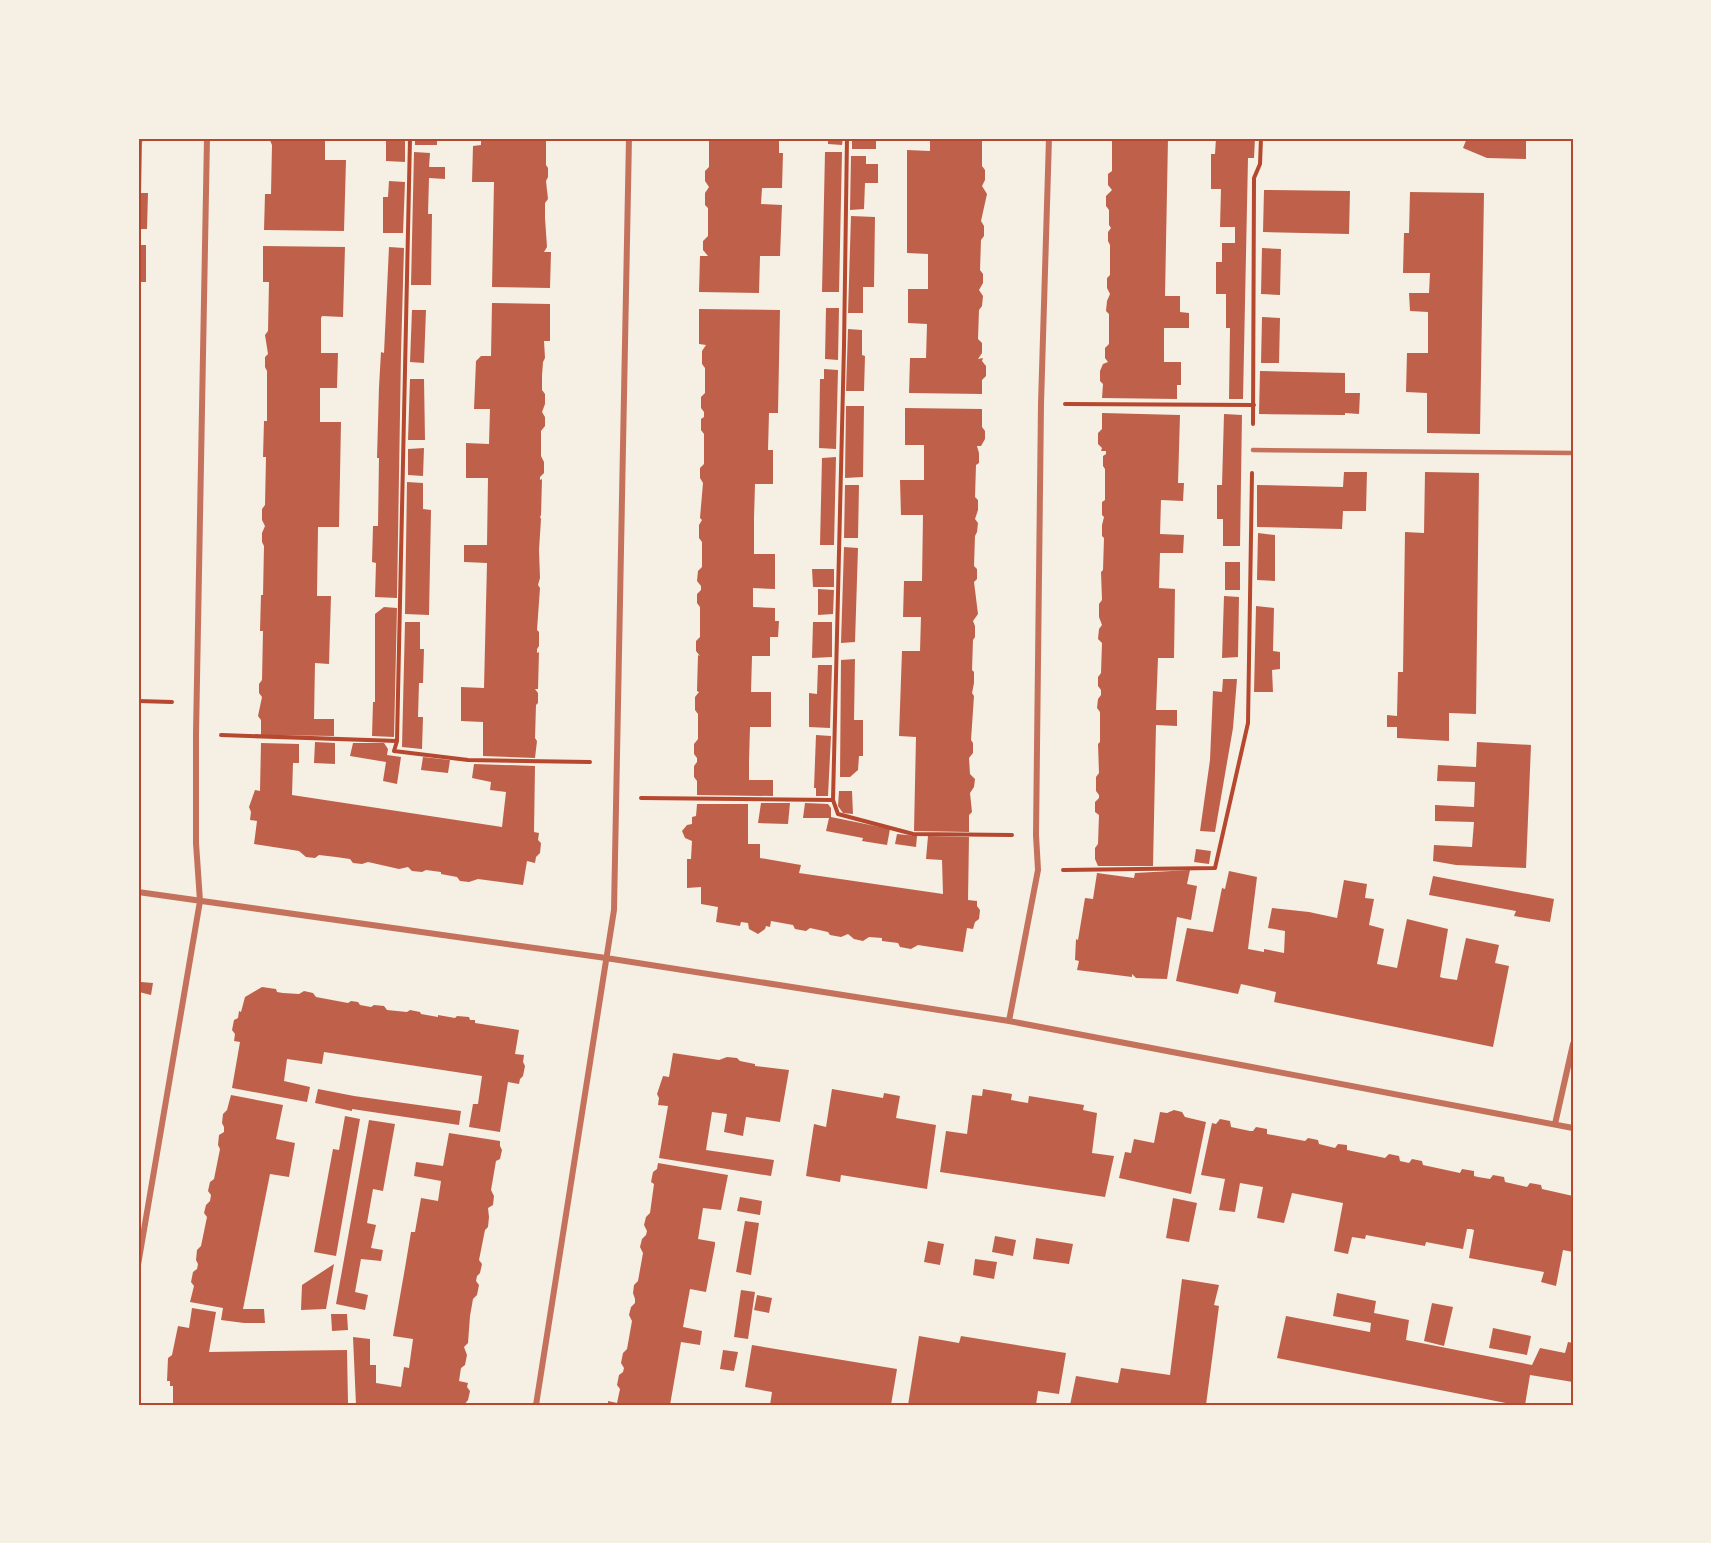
<svg xmlns="http://www.w3.org/2000/svg" width="1711" height="1543" viewBox="0 0 1711 1543" font-family="Commissioner,sans-serif">
<style>
.building{fill:#bf614a}
.lines{fill:none;stroke-linecap:round;stroke-linejoin:round}
.path{stroke:#b5482f;stroke-width:4}
.service{stroke:#c5725c;stroke-width:4.5}
.minor{stroke:#c5725c;stroke-width:6}
.neatline{fill:none;stroke:#b5482f;stroke-width:2}
</style>
<rect width="100%" height="100%" fill="#f6efe4"/>
<path class="building" d="M138 138H145L142 142 141 193H148L147 229H138Z
M269 138H325V160H346L344 231 264 230 265 194H271L272 145Z
M386 138H405V162L386 161Z
M415 138H437V145H415Z
M481 138H546V165L548 168V177L546 181 548 199 545 203V218L547 247 544 252H551L550 288 492 287 494 182H472L473 146 481 145Z
M709 138H779V153H783L782 188H762L761 204 782 205 780 256H760L759 293 699 292 700 256H708L703 250V241L708 236V208L705 205V193L709 187 705 181V171L709 167Z
M828 138H843L842 145 828 144Z
M852 138H876V149H852Z
M930 138H982V166L985 170V180L982 186 987 194 981 221 984 226V236L981 240 980 270 983 274V283L979 290 983 296 982 306 979 310 978 339 982 343V353L978 359 983 358 982 361 986 366V376L982 380V394L909 393 910 358H926L927 324 908 323V289H928V254L907 253V150L930 151Z
M1109 138H1168L1165 296H1180V312L1189 313V328H1164V362H1181V385H1177V399L1102 398 1103 384 1100 381V371L1103 364 1108 362 1105 358V348L1109 344V314L1106 311 1107 301 1110 294 1107 288V278L1110 275V245L1108 241V232L1111 228 1109 225V210L1106 206V196L1112 190 1108 185V174L1112 171V141Z
M1216 138H1255L1254 158H1248L1243 399H1229L1230 328H1226V294H1216V262H1222V243H1235V227H1220L1221 189H1211V154H1215Z
M1467 138H1526V159L1487 158 1463 148Z
M414 152 430 153 429 167H445V179L429 178 428 214H432L431 285H411Z
M825 152H842L839 292H822Z
M851 156H866V164H878V183H865L864 209 850 210Z
M389 181 405 182 403 233H383V197H388Z
M1264 190 1350 191 1349 234 1263 232Z
M1410 192 1484 193 1480 434 1427 433V393L1406 392 1407 353H1428V312L1410 311 1409 293H1429L1430 273H1403L1404 233H1409Z
M851 216 875 217 874 287H863V313H848Z
M138 245H146V282H138Z
M263 246 345 247 343 317 322 316 321 318V353H338L337 388H320V422H341L339 527H318L317 596H331L329 664 315 663 314 719H334V736L261 735V720L258 716 262 697 259 693V684L262 680 263 631H260L261 595H263L264 546 262 542V533L265 526 262 520V509L265 505 266 457H263L264 421H267V371L265 367V357L268 354 265 335 268 331 269 282H263Z
M389 247 404 248 401 353 397 598 375 597 376 563 372 562 373 526H378L379 458H377L379 387 381 352 384 353Z
M1262 248 1281 249 1280 295 1261 294Z
M492 303 550 304V341H544L545 358 543 362 542 376V390L545 394V404L542 412 545 417V426L541 431V456L544 462V473L540 477V480L542 479 541 515 540 517 541 519 539 550 540 578 538 585 540 588 537 630 539 632V646L537 649V653L539 652 538 689H535L538 693V703L536 705 535 738 537 741 535 758 483 756V722L461 721V687L484 688 487 563 464 562V545H487L488 478H466V443L489 444 490 409H474L476 361 481 356H491Z
M826 308H839L838 360 825 359Z
M699 309 780 310 778 413H769L768 450H773V484H755L754 518V554H775V589L753 588V607L775 608V621H779L778 637H770V656H752L751 692H771V727H750L749 761V780H773V796L697 795V781L694 777V766L697 762V758L694 754V744L698 739V714L695 710V697L699 692 697 691 698 655 700 656 696 651V641L700 637V607L697 603V594L701 590V586L697 581 698 571 702 567V542L699 538V525L702 520 700 518 703 483 700 478V468L704 464V434L701 430V419L704 417V412L701 408V397L705 393V368L702 364V351L706 345 699 344Z
M412 310H426L424 363 410 362Z
M1262 317 1280 318 1279 363H1261Z
M848 329 862 330V355L865 356 864 391H846Z
M824 369 838 370 836 449 819 448 820 379H824Z
M1260 371 1345 373V393H1360L1359 414 1345 413V415L1259 414Z
M410 379H424L425 440H408Z
M846 406H864L863 477 845 478Z
M905 408 982 409V427L985 431V439L981 446H977L979 453V463L976 465 975 497 978 500V510L975 519 978 523 977 532 975 536 974 566 977 569V579L974 582 978 614 973 621 975 626V637L973 640 972 670 974 672V683L972 693 974 696 971 740 973 743V753L969 758 970 774 975 779 974 787 970 793 972 812 969 815V832L914 831 916 737 899 736 902 651H920L921 617H903L904 581H922L923 515H901L900 480H924V445H905Z
M1102 413 1180 415 1178 483H1184L1183 501 1161 500 1160 534 1184 535 1183 553H1160L1159 588 1175 589 1174 658H1158L1156 710H1177V726L1156 725 1153 866H1098L1095 859V848L1098 844 1099 815 1095 812V802L1099 798V795L1096 791V777L1099 773 1098 744 1100 742V712L1097 708 1098 699 1101 695V690L1098 686V677L1101 673 1102 643 1098 639 1099 629 1102 625 1099 617V604L1102 600 1101 572 1103 570 1104 538 1102 536V525L1104 517 1102 515V502L1105 500V469L1103 466V456L1106 454V451H1101L1102 448 1098 444V433L1102 429Z
M1224 414 1242 415 1240 546H1223V519H1217V485H1222Z
M424 448 423 476 408 475V449Z
M836 457 834 545H820L822 458Z
M1344 472H1367L1366 511H1343L1342 529 1257 527V485L1343 487Z
M1425 472 1479 473 1476 714 1449 713V741L1397 738V727H1387V715L1397 716 1398 672H1403L1405 532 1424 533Z
M407 482 423 483V509L431 510 429 615 405 614Z
M845 485H859L858 538H844Z
M1258 533 1275 535V581L1257 580Z
M844 547 858 548 855 642 841 643Z
M1225 562H1240V590H1225Z
M812 569H834V587H813Z
M818 589 834 590 833 614 818 615Z
M1224 596 1239 597 1238 657 1222 658Z
M1256 606 1274 608 1273 651 1280 652V669L1272 670 1273 692H1254Z
M384 607 397 608 394 737 372 736 373 702H375V614Z
M405 622H420V649H424L423 683H419L418 717H423L422 749 402 747Z
M813 622H832V657L812 658Z
M855 659 854 720H863V756H859L858 770 850 777H840L841 660Z
M818 665H832L830 728 809 727V693L817 694Z
M1223 679H1237L1233 728 1215 832 1200 831 1210 760 1213 691 1222 692Z
M816 735 831 736 828 796H816V788H814Z
M315 742 335 743V764L314 763Z
M1477 742 1531 745 1526 868 1456 865 1433 861 1434 845 1472 847 1474 822 1435 821V805L1474 807 1475 782 1437 781 1438 765 1476 767Z
M261 743 299 744V763H293L292 795 502 827 506 792 490 790 491 782 472 778 474 764 535 766 534 832 539 833 538 840 541 843 540 853 536 857 535 863 527 861 523 885 478 879 469 882 460 881 457 877 441 874V872L426 870 422 872 412 871 408 867 399 869 368 862 362 864 353 863 350 859 336 857 319 855 315 858 306 857 299 851 254 844 257 821 250 820 251 812 249 807 255 790 260 791Z
M353 743H384L388 749 387 755 401 757 397 784 383 781 386 762 350 756Z
M423 757 450 760 448 773 421 770Z
M839 791H852L853 814 843 813 838 806Z
M761 803H790L788 824 758 823Z
M805 803 828 804 831 808V817L890 829 887 845 862 841 863 838 826 831 829 818H803Z
M697 804H748V844H760V858L801 865 799 873 943 894 942 860 926 859 928 836 969 837 968 900 977 901V906L980 910 979 919 975 922 973 929 967 928 963 952 918 945 911 949 900 947 898 943 882 941V938L869 937 863 941 854 939 848 934 841 937 830 935 828 932 810 928 806 931 795 929 793 925 771 921 770 927 766 926 765 929 758 934 749 929 748 923 741 922 740 926 716 922 718 907 701 904V887L687 888V859H691L692 841 685 838 682 831 687 825 692 824V817L696 816Z
M897 834 917 836 916 847 895 844Z
M1196 849 1211 851 1209 864 1194 862Z
M1190 870 1187 884 1197 886 1191 920 1177 917 1167 979 1136 978 1132 974V977L1077 970 1079 961 1075 960 1076 939 1078 940 1085 898 1093 899 1097 873 1134 878 1135 873Z
M1229 871 1257 877 1248 949 1264 952V949L1284 953 1285 931 1268 928 1272 908 1309 912 1337 918 1344 880 1367 884 1365 898 1374 899 1369 925 1384 929 1377 964 1397 968 1407 919 1448 929 1440 977 1443 978 1457 980 1466 938 1499 945 1495 963 1509 966 1493 1047 1274 1002 1276 992 1241 984 1238 994 1176 981 1187 928 1213 932 1222 888 1225 889Z
M1433 876 1554 899 1550 922 1514 916 1516 911 1429 895Z
M141 982 153 983 151 995 139 992Z
M262 987 276 989 277 992 283 993 299 994 304 991 313 993 316 997 348 1003 351 1001 358 1002 360 1005 371 1007 374 1005 384 1006 387 1010 407 1012 410 1010 420 1012 421 1014 438 1017V1015L455 1018 457 1016 469 1017 470 1020H475V1023L519 1030 515 1054 524 1055 523 1062 525 1066 523 1076 520 1079 519 1084 508 1082 500 1132 469 1127 473 1104H478L482 1076 324 1052 322 1064 287 1059 284 1081 310 1087 307 1102 232 1088 240 1042 234 1041 235 1034 232 1030 234 1020 238 1018 239 1011 241 1012 245 997Z
M673 1053 719 1060 727 1057 737 1058 740 1061 755 1064V1066L789 1070 780 1122 746 1117 743 1136 724 1132 727 1114 712 1112 706 1150 774 1160 771 1176 659 1158 668 1106 658 1105 659 1098 657 1094 663 1076 669 1077Z
M318 1089 354 1096 461 1111 459 1125 352 1109V1111L315 1103Z
M832 1089 883 1098 884 1093 900 1096 896 1118 936 1125 927 1189 841 1175 840 1182 806 1176 814 1124 826 1127Z
M983 1089 1012 1094 1011 1100 1028 1103 1029 1096 1084 1105 1083 1110 1097 1113 1092 1153 1114 1156 1105 1197 940 1172 946 1131 967 1134 972 1095 982 1096Z
M231 1095 283 1105 276 1139 295 1143 289 1177 270 1174 243 1309H264L265 1323H244L221 1320 223 1308 190 1302 194 1286 191 1282 193 1272 197 1269 198 1264 196 1260 197 1250 201 1246 207 1217 204 1213 206 1205 210 1201 211 1195 208 1191 210 1182 214 1179 220 1149 218 1145 219 1135 224 1132V1127L222 1123 223 1114 227 1110Z
M1174 1110 1182 1112 1185 1117 1206 1122 1191 1194 1119 1178 1125 1152 1131 1153 1134 1139 1154 1143 1160 1112 1167 1113Z
M345 1116 360 1119 336 1256 314 1252 333 1149 339 1150Z
M1220 1119 1230 1121 1231 1127 1250 1131H1253L1256 1127 1267 1129V1134L1305 1141 1308 1138 1318 1140 1319 1144 1335 1148 1338 1144 1347 1145V1150L1385 1158 1389 1154 1399 1156 1400 1161 1409 1163 1412 1159 1422 1161 1423 1165 1460 1173 1462 1169 1474 1171V1176L1478 1177 1490 1179 1493 1175 1504 1177 1505 1182 1527 1187 1530 1183 1541 1185 1542 1189 1573 1196V1252L1563 1250 1556 1286 1541 1282 1544 1272 1469 1258 1474 1230 1471 1229H1467L1463 1249 1426 1242 1425 1246 1366 1235 1365 1239 1352 1237 1348 1254 1334 1251 1343 1203 1292 1193 1284 1223 1257 1218 1263 1187 1240 1183 1235 1212 1219 1210 1225 1179 1201 1175 1212 1123 1216 1124Z
M369 1120 395 1124 383 1191 373 1189 367 1223 376 1225 371 1248 383 1250 381 1261 361 1259 355 1292 368 1295 365 1310 336 1304Z
M449 1133 500 1141V1146L502 1150 500 1159 496 1161 491 1190 494 1196 493 1205 488 1208 489 1217 488 1227 485 1230 479 1260 482 1264 480 1273 477 1276 476 1281 479 1285 477 1295 473 1299 470 1316 468 1343 464 1347 467 1355 465 1365 461 1368 459 1381 468 1383 467 1387 470 1391 468 1400 464 1405H356L353 1337 370 1339V1365H376V1383L401 1387 404 1367 409 1368 413 1339 393 1336 405 1268 411 1232H415L421 1198 438 1201 441 1181 414 1176 416 1162 443 1166Z
M658 1163 728 1175 721 1210 703 1208 698 1239 715 1242V1245L706 1292 690 1289 683 1327 702 1331 700 1345 681 1342 670 1405H608V1401L617 1403 620 1389 617 1385 619 1375 623 1372 624 1368 621 1363 623 1353 627 1349 632 1321 629 1315 631 1307 635 1303V1299L633 1293 634 1285 638 1281 643 1253 640 1247 642 1239 646 1235 647 1231 644 1225 646 1217 650 1213 654 1184 651 1182 653 1172 657 1169Z
M740 1197 762 1201 760 1215 737 1211Z
M1173 1198 1197 1203 1189 1242 1166 1238Z
M745 1221 759 1223 751 1275 736 1272Z
M995 1236 1016 1240 1013 1256 992 1252Z
M1036 1238 1073 1244 1069 1264 1033 1259Z
M928 1241 944 1244 940 1265 924 1262Z
M975 1259 997 1262 994 1279 973 1275Z
M334 1264 326 1309 301 1310 302 1285Z
M1182 1279 1219 1285 1214 1305 1219 1306 1206 1405H1070L1076 1376 1118 1383 1121 1368 1170 1375Z
M741 1290 755 1292 748 1339 734 1337Z
M1337 1293 1376 1301 1374 1313 1409 1320 1406 1340 1532 1365 1540 1348 1565 1353 1568 1342 1573 1343V1382L1530 1375 1525 1405H1516L1277 1358 1286 1316 1370 1332 1371 1323 1333 1316Z
M757 1295 772 1298 769 1313 754 1310Z
M1432 1303 1453 1307 1444 1346 1424 1341Z
M192 1308 216 1312 209 1352 347 1350 348 1403 333 1405H173V1386H170V1381H167L168 1358 172 1355 178 1326 189 1328Z
M331 1314H347L348 1330 332 1331Z
M1493 1328 1531 1336 1527 1355 1489 1348Z
M919 1336 959 1343 961 1336 1066 1353 1059 1394 1038 1391 1036 1405H908Z
M752 1345 897 1369 891 1405H770L772 1392 745 1387Z
M723 1350 738 1352 734 1371 720 1369Z"/>
<g class="lines">
<path class="path" d="M1065 404 1254 405
M1253 424 1254 178 1260 164 1261 138
M138 701 172 702
M221 735 397 741 394 751 468 760 590 762
M397 741 410 138
M641 798 833 800 844 346 847 138
M833 800 838 814 913 834 1012 835
M1063 870 1215 868 1248 723 1252 473"/>
<path class="service" d="M1253 450 1573 453"/>
<path class="minor" d="M138 892 606 958 1009 1021 1573 1128
M1009 1021 1038 870 1036 835 1041 404 1049 138
M1555 1124 1573 1044
M138 1265 200 901 196 843V734L207 138
M536 1405 614 910 629 138"/>
</g>
<rect width="1711" height="1543" fill="none" stroke="#f6efe4" stroke-width="279"/>
<rect x="140" y="140" width="1432" height="1264" class="neatline"/>
</svg>
